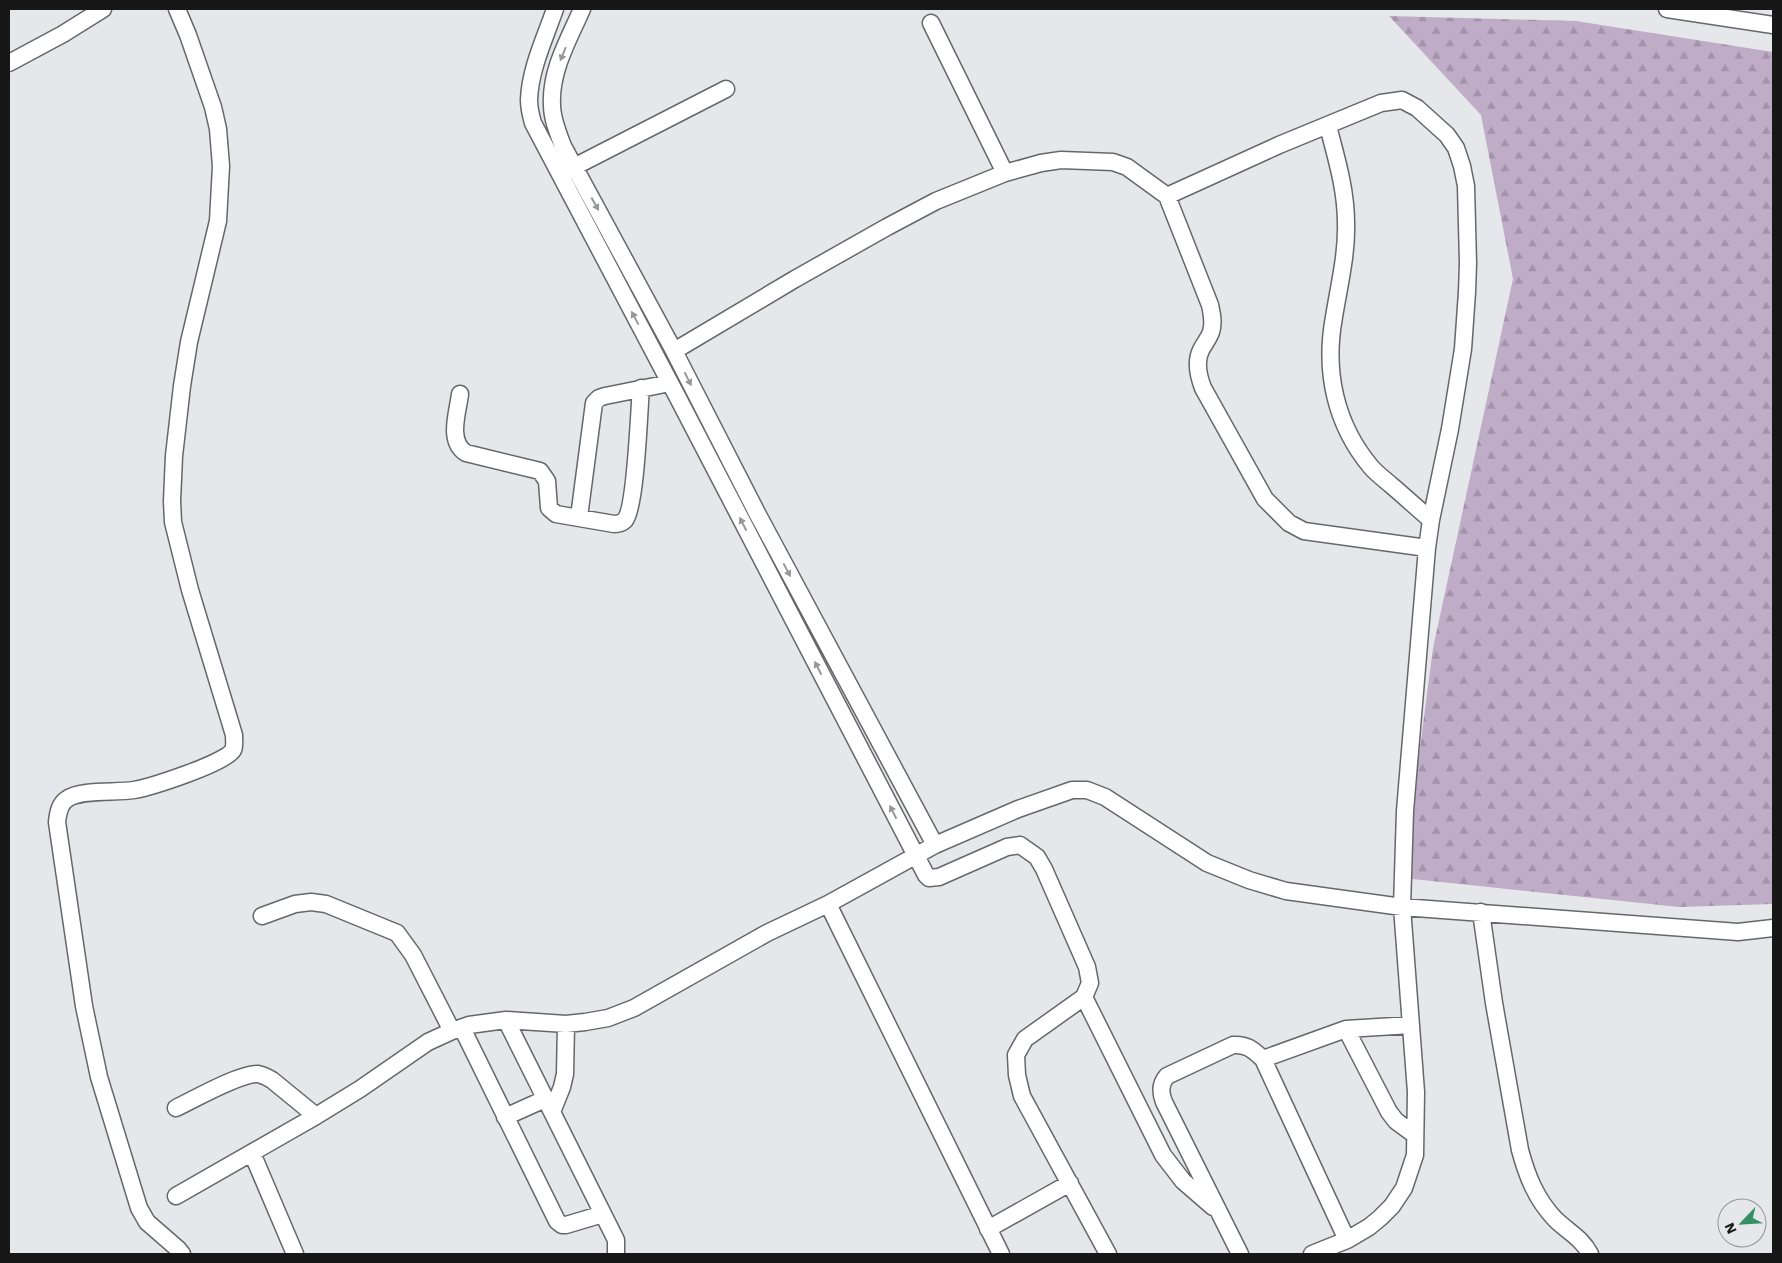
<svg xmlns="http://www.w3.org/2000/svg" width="1782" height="1263" viewBox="0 0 1782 1263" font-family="'Work Sans',sans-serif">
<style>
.forest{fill:url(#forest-firs)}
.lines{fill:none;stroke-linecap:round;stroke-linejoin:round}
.minor-casing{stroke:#66676a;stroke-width:19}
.minor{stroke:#fff;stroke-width:16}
.oneway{fill:#979797}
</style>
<defs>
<pattern id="forest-firs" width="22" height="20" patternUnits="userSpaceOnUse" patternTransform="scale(1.25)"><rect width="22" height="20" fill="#bfacc7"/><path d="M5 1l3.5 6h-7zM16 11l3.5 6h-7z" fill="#a393aa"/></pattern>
</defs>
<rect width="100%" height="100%" fill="#e6e7ea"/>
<path class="forest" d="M1389 16 1576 21 1773 52V904L1679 907 1403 878 1433 648 1513 279 1481 115Z"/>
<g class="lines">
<g class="minor-casing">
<path id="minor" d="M177 9 188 35 213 107 218 129 221 166 218 221 189 342 182 386 174 456 172 501 173 522 190 590 234 735C234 740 235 746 233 750 226 763 151 787 134 790 116 793 81 789 67 799 59 804 58 814 57 822L84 1006 99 1077 139 1208 147 1222 178 1249 182 1254
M555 9C545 38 530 69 529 100 529 108 531 116 533 123L678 398 926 875 929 878 939 877 1007 847 1020 845 1037 857 1044 869 1087 967 1090 983 1084 997 1025 1039 1016 1055 1017 1075 1022 1096 1108 1254
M582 9C569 39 550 71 552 105 552 119 558 133 563 146L674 351 757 513 935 845
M1667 9 1773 25
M931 23 1005 173
M9 63 63 34 103 9
M1328 126C1336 157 1346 189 1346 223 1347 254 1339 286 1334 317 1324 371 1335 424 1371 467 1376 473 1384 479 1391 485 1404 496 1417 508 1431 520
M566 171 726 89
M1167 196 1279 145 1381 103 1402 100 1417 108 1447 135 1456 148 1462 166 1466 186 1468 263 1467 292 1463 349 1450 429 1431 520 1427 548 1405 811 1402 907 1416 1092 1415 1155 1404 1188 1392 1206 1380 1218 1369 1227 1347 1240 1312 1254
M674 351 795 279 887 227 936 201 1005 173 1041 163 1061 160 1113 162 1127 167 1167 196 1210 305C1212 314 1214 323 1211 332 1209 338 1204 344 1201 350 1195 362 1198 375 1203 388L1265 499 1289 523 1304 531 1427 548
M460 394C458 412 447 441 466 453L540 471 547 481 549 508 556 514 614 524C618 524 622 523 625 520 636 507 639 410 641 388
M579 517 594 403 599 398 605 396 670 383
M828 904 1001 1254
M1481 912 1494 1003 1520 1150C1527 1176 1536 1199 1555 1219 1567 1231 1582 1238 1590 1254
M262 916 295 904 311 902 326 904 397 933 413 955 452 1031
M1084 997 1163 1155 1183 1181 1213 1207
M506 1020 616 1240V1254
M462 1028 557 1221 562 1225H566L603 1214
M1346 1029 1389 1112 1396 1121 1415 1135
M1263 1059 1346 1029 1411 1025
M176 1108C193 1100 240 1073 258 1074 263 1075 267 1077 272 1080L316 1116
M552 1112 562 1087 565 1074 566 1024
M505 1117 545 1099
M252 1153 295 1254
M176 1196 316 1116 360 1089 428 1042 452 1031 469 1025 506 1020 566 1024 585 1022 608 1018 634 1008 767 933 828 904 935 845 1018 809 1072 790H1087L1105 797 1207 863 1249 880 1286 891 1402 907 1738 932 1773 928
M988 1229 1070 1183
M1240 1254 1164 1102C1160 1092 1160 1084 1167 1076L1233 1045C1247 1044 1253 1050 1263 1059L1347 1240"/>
</g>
<use href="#minor" class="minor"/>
</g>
<defs><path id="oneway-solid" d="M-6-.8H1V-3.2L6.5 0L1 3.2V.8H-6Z" transform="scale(1.25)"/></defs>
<g class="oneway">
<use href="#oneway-solid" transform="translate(563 54) rotate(112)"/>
<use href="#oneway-solid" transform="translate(595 204) rotate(61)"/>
<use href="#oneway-solid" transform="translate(635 318) rotate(-118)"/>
<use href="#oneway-solid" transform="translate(688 379) rotate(63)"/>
<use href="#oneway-solid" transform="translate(743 524) rotate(-117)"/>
<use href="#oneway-solid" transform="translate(787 570) rotate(62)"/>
<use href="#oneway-solid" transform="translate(818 668) rotate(-117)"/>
<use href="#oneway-solid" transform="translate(893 812) rotate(-117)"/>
</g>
<rect width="1782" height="1263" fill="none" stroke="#171718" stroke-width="20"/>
<g transform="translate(1742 1223) rotate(245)"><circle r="24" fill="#e6e7ea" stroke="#939496"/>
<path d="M0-4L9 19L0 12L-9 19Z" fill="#378f64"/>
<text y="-8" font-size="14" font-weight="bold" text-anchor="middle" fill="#171718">N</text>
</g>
</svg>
